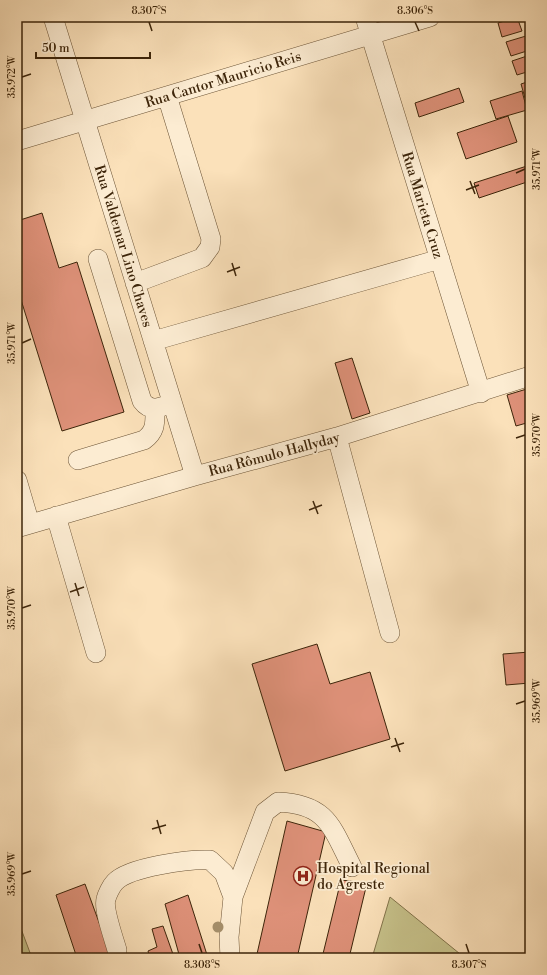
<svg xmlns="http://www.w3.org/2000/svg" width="547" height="975" viewBox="0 0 547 975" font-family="'Libre Bodoni',serif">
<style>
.green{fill:#c6c18a;stroke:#82734a}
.building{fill:#de9179;stroke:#3d250a}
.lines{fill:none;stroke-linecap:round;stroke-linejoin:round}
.minor-casing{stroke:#6c5436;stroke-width:20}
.minor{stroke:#fcecd2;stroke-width:19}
.tree{fill:#a58f6b}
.ticks{fill:none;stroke:#3d250a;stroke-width:1.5}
.labels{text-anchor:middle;stroke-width:3.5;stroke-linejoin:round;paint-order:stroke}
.street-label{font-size:14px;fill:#3d250a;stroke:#fcecd2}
.poi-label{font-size:14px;fill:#3d250a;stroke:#fcecd2;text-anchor:start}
.neatline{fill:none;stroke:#3d250a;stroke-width:1.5}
.ticks-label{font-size:10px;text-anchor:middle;fill:#3d250a}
</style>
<rect width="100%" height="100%" fill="#fbe1ba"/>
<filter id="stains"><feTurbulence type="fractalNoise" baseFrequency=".005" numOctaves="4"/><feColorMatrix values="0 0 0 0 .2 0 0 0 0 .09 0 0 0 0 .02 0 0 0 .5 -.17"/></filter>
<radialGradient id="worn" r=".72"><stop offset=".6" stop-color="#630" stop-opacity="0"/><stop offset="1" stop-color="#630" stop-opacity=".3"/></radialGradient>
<path class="green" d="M390 897 465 958H372Z
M17 918 32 958H17Z"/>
<path class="building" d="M517 17 522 31 502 37 498 23Z
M525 17H530V32Z
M526 36 530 50 511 56 506 42Z
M530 55V71L517 75 512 61Z
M530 81V97L525 98 521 84Z
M459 88 464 102 419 117 415 103Z
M522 91 527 110 496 119 490 101Z
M508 116 517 142 466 159 457 133Z
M530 165V181L479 198 474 183Z
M42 213 59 268 77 262 124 412 62 431 17 287V221Z
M352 358 370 413 352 419 335 363Z
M530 388V422L516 426 507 395Z
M317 644 330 684 370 672 390 739 285 771 252 664Z
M530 652V683L506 685 503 654Z
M287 821 326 832 297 958H279L257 954Z
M341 880 367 883 349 958H322Z
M85 884 112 958H77L56 895Z
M188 895 208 958H180L165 904Z
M163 926 174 957 150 958 148 951 157 947 152 929Z"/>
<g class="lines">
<g class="minor-casing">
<path id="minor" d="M53 17 195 476
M365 17 481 393
M17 141 430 17
M98 259 142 401C151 413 160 407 172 403
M135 283 202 258 210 247 211 239 167 96
M153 341 440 259
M337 437 390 633
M78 460 144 440C156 431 155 423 155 409
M17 480 30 524
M56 516 96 653
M17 528 195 476 337 437 530 376
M117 950C114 939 103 909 106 899 107 895 111 886 115 882 129 867 189 859 210 860L224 873 233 897
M230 958 229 937 233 897 265 812 278 802C328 804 332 828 352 867"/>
</g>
<use href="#minor" class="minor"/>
</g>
<circle class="tree" cx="218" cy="927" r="5.5"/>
<path class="ticks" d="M149 22 152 31M415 22 419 31M22 77 31 74M516 173 525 169M470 181 475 194M466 190 479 185M232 263 236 276M227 272 240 267M22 343 31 339M516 438 525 435M313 501 318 514M309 510 322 505M75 583 79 596M70 592 84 587M22 608 31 605M516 704 525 701M395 738 400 752M391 747 404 743M157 820 161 834M152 829 166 825M22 874 31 871M199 944 202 953M466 944 469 953"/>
<defs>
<g id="hospital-ring" transform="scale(1)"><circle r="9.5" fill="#fcecd2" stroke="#8f2418" stroke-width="1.5"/><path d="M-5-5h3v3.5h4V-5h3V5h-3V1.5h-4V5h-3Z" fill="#8f2418"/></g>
</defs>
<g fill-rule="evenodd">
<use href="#hospital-ring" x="303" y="876"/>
</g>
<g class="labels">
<g class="street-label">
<text transform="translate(223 79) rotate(-17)" y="5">Rua Cantor Mauricio Reis</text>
<text transform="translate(423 205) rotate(73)" y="5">Rua Marieta Cruz</text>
<text transform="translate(124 246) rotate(73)" y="5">Rua Valdemar Lino Chaves</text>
<text transform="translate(274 454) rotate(-15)" y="5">Rua Rômulo Hallyday</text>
</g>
<g class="poi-label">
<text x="317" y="873">Hospital Regional<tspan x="317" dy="16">do Agreste</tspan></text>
</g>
</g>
<rect width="547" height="975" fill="none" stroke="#fbe1ba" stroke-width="44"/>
<path d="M36 52v6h114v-6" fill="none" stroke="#3d250a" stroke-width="2"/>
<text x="42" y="52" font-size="12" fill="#3d250a" stroke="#fcecd2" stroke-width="3" paint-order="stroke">50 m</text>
<rect x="22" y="22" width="503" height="931" class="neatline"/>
<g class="ticks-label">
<text x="149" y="14">8.307°S</text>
<text x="415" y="14">8.306°S</text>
<text transform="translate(11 77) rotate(-90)" y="4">35.972°W</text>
<text transform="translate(536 169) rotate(-90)" y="4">35.971°W</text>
<text transform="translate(11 343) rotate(-90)" y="4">35.971°W</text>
<text transform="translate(536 435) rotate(-90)" y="4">35.970°W</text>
<text transform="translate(11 608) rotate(-90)" y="4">35.970°W</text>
<text transform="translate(536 701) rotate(-90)" y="4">35.969°W</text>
<text transform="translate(11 874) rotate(-90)" y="4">35.969°W</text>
<text x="202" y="968">8.308°S</text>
<text x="469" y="968">8.307°S</text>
</g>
<rect width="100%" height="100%" filter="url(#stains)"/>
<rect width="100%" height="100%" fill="url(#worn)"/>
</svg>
